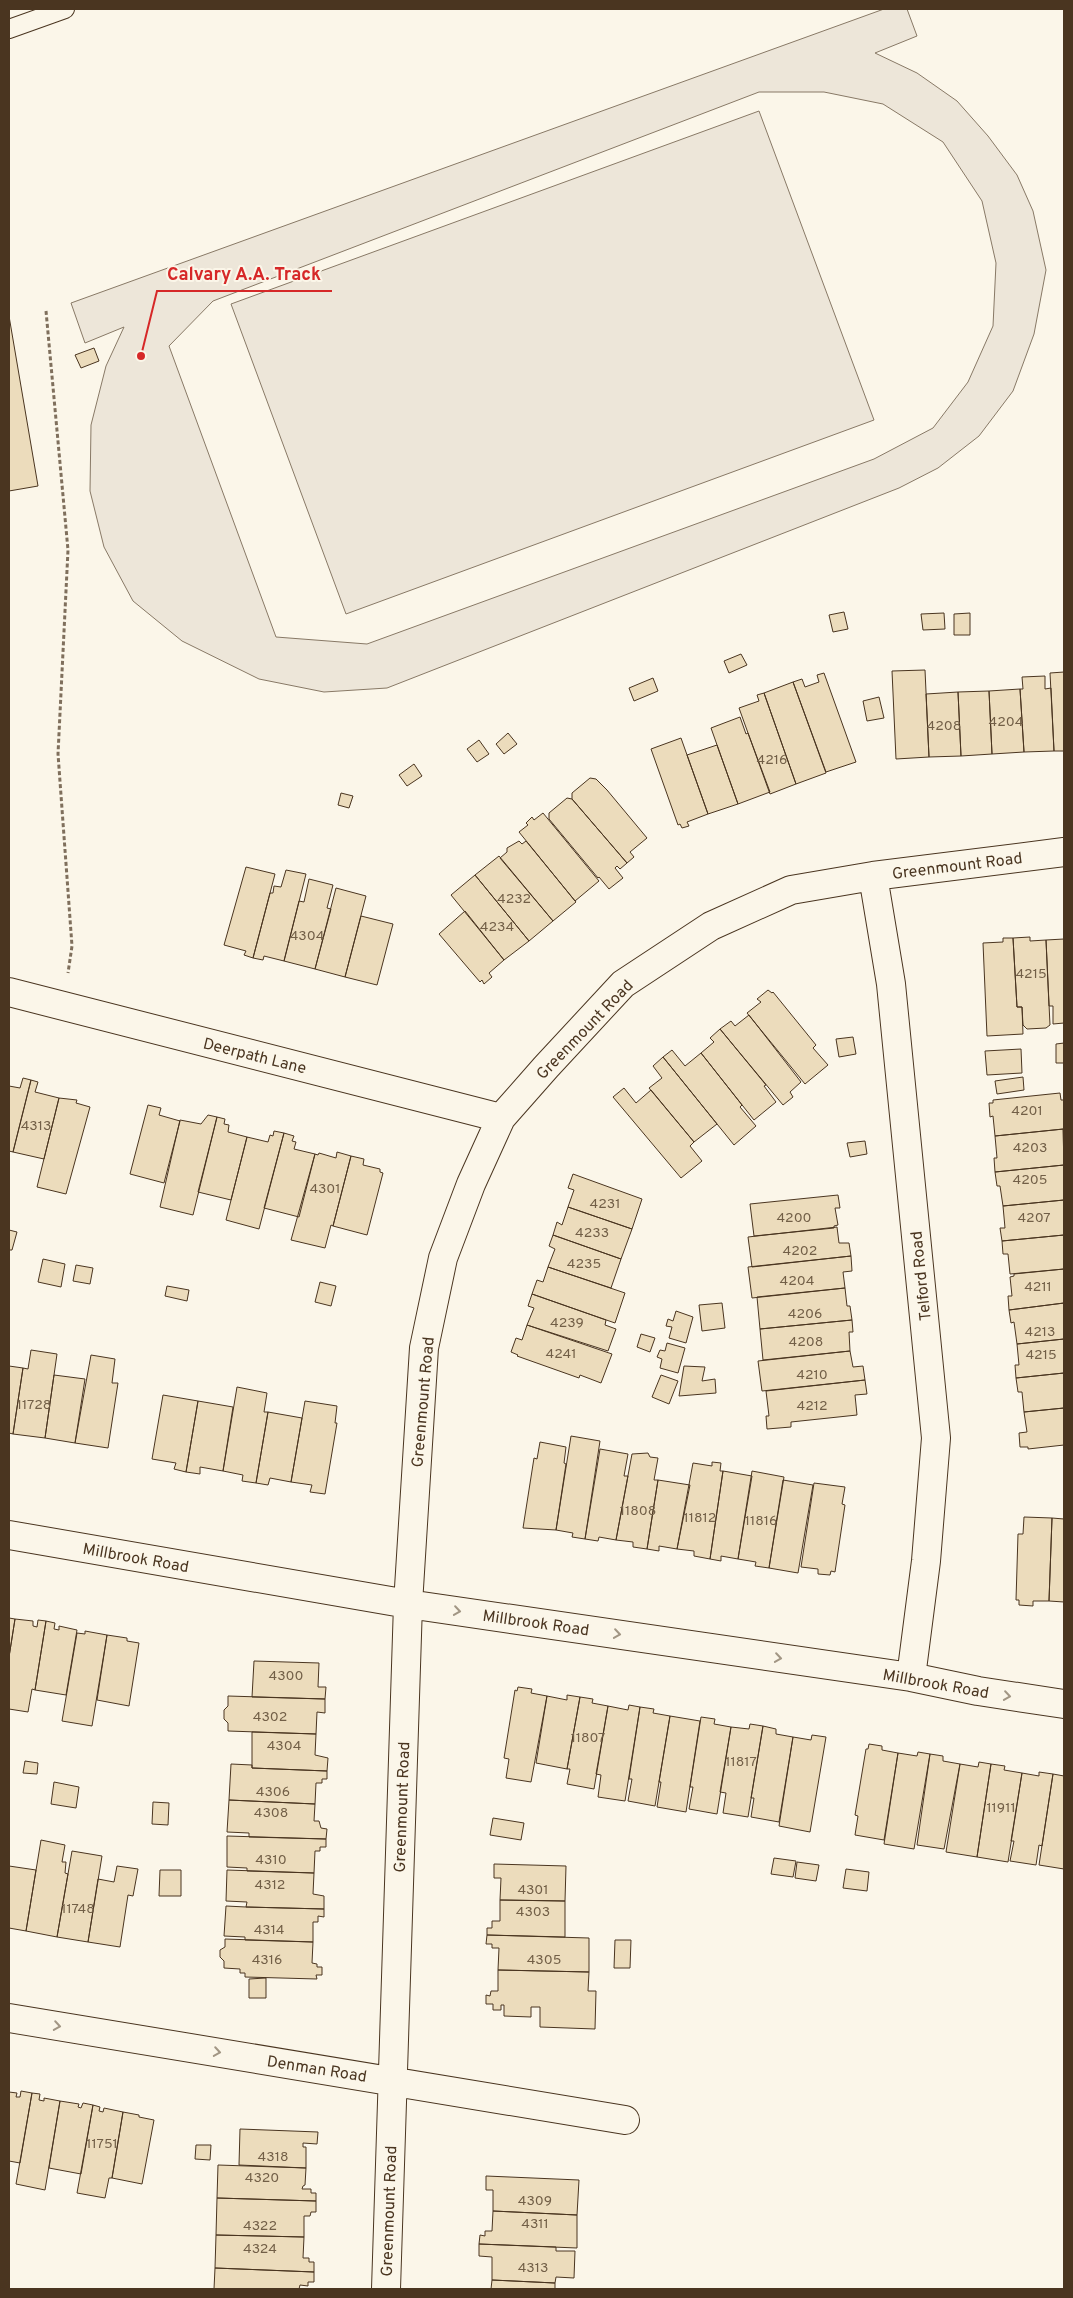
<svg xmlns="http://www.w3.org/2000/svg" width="1073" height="2298" viewBox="0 0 1073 2298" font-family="Overpass,sans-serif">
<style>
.green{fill:#ede6d9;stroke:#887966;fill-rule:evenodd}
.building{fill:#ecdcbc;stroke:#4a3520}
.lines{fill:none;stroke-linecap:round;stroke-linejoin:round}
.lane-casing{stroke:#4a3520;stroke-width:20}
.street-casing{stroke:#4a3520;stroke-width:30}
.path{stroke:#7f6f5c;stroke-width:3;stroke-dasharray:4 2.5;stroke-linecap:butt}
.lane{stroke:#fbf6e9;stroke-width:18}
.street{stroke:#fbf6e9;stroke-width:28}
.oneway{stroke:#a29684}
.labels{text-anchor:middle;stroke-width:4;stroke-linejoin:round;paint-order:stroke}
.number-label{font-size:14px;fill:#725f47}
.street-label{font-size:16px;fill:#4a3520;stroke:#fbf6e9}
.leader{fill:none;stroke:#d62828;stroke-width:2}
.callout-dot{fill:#d62828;stroke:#fbf6e9;stroke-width:2}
.callout-label{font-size:18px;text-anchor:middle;font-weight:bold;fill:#d62828;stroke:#fbf6e9;stroke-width:4;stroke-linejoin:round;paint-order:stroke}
</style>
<rect width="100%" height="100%" fill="#fbf6e9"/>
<path class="green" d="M884 9H907L917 36 875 53 917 73 957 101 988 136 1017 175 1033 211 1046 270 1034 334 1013 391 979 436 938 468 899 488 387 688 324 692 259 679 182 641 133 601 104 547 90 491 91 425 106 366 124 327 85 343 71 303ZM759 92H824L883 104 943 142 982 201 996 263 993 326 968 382 933 428 874 459 367 644 276 637 169 346 213 301Z
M759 111 874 420 346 614 231 304Z"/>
<path class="building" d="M9 316 38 486 9 491Z
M94 348 99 361 81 368 75 355Z
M844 612 848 629 833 632 829 615Z
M944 613 945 629 923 630 921 614Z
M970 613V635H954V614Z
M741 654 747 665 729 673 724 661Z
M925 670 929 757 896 759 892 671Z
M1064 672V751H1054L1050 673Z
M824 673 856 762 826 772 793 682 802 679 805 687 819 682 817 675Z
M1045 676V689L1051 688 1054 751 1024 752 1020 689H1023L1022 677Z
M653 678 658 691 634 701 629 688Z
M793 682 826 773 796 784 764 693Z
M1020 689 1024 752 992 754 989 691Z
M989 691 992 754 961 756 958 692Z
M958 692 961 756 929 757 926 694Z
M764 693 796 784 770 794 739 708 759 701 757 695Z
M879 697 884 718 867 721 863 701Z
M740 717 746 734 748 733 770 792 738 804 711 728Z
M508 733 517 744 504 754 496 744Z
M681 738 708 814 687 822 689 826 682 828 680 824 678 825 651 749Z
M479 740 489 754 477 762 467 749Z
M717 745 738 804 708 814 687 755Z
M414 764 422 776 407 786 399 775Z
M590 778 596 779 607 790 647 838 630 852 634 857 627 863 572 799V793Z
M341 793 353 796 349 808 338 805Z
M567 798 572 799 627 863 620 869 617 866 615 868 623 878 609 889 599 877 598 878 549 819V813Z
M543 813 599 881 575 901 519 832 528 825 526 823 532 817 534 820Z
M519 841 522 844 526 841 576 902 553 921 500 858 507 852V848Z
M499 856 553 921 529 941 475 875Z
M246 867 275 874 253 958 244 955 246 951 224 945Z
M286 870 306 874 284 961 264 956 263 960 253 958 270 893H273L274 886 281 887Z
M475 875 529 941 504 960 451 895Z
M309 879 333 885 327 908 331 909 315 969 284 961 299 901 304 902Z
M336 888 366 896 345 977 315 969Z
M465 911 504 960 489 973 492 977 484 984 482 980 480 982 439 934Z
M361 916 393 924 377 985 345 977Z
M1030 937V941L1046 940 1050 1025 1046 1028 1027 1029 1023 1025 1022 1007H1017L1013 938Z
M1003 938H1013L1017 1007H1022L1023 1034 987 1036 983 943 1003 942Z
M1064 939V1023L1053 1024V1006H1049L1046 940Z
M768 990 772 993 773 992 816 1045 813 1048 828 1065 805 1084 747 1013 761 1002 757 999Z
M749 1015 801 1082 790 1092 793 1097 783 1105 720 1029 731 1021 735 1026Z
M720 1029 766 1085 764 1086 776 1102 754 1120 701 1053 714 1042 710 1038Z
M853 1037 856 1054 839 1057 836 1039Z
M1064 1043V1063H1056V1044Z
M1021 1049 1022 1073 987 1075 985 1051Z
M672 1050 685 1066 701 1053 742 1105 740 1107 756 1126 734 1145 663 1057Z
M663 1057 717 1124 694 1142 649 1088 662 1078 653 1066Z
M1023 1077 1024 1090 997 1094 995 1081Z
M23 1078 31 1080 13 1152 9 1151V1086L20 1088Z
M31 1080 38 1082 35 1092 59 1098 44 1159 13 1152Z
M624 1088 636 1103 651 1090 694 1142 690 1146 702 1161 681 1178 613 1097Z
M1060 1093 1061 1100H1064V1129L995 1136 993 1116 990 1117 989 1103H993V1100Z
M59 1098 77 1100 76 1103 90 1107 66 1194 37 1187Z
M148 1105 161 1108 159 1115 180 1121 164 1183 130 1174Z
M208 1115 217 1117 193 1215 160 1207 180 1120 201 1124Z
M217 1117 225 1119 224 1124 229 1125 228 1132 247 1137 231 1200 198 1192Z
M1063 1129 1064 1165 995 1172 994 1158H997L995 1136Z
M274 1131 284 1133 259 1229 226 1220 247 1137 268 1142 270 1135 273 1136Z
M284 1133 294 1136 292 1141 296 1142 294 1149 315 1154 299 1217 264 1208Z
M865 1141 867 1154 850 1157 847 1143Z
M337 1152 351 1156 333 1226 331 1225 325 1248 291 1240 315 1154 318 1155 319 1153 336 1158Z
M351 1156 364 1159 363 1165 380 1169V1172L383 1173 367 1235 333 1226Z
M1064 1165V1200L1003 1206 1000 1186H997L995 1172Z
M573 1174 642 1199 632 1229 568 1207 574 1190 568 1188Z
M838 1195 840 1208H835L838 1225 834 1226V1228L754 1236 750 1204Z
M1064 1200V1235L1002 1241 1000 1228H1005L1003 1206Z
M568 1207 632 1229 621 1259 553 1235 557 1222 562 1225Z
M837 1227 839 1243H849L851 1256 752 1267 748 1237Z
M9 1230 17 1232 12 1250H9Z
M553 1235 621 1259 611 1288 548 1267 555 1249 549 1246Z
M1064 1235V1269L1010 1274 1008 1254H1003L1002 1241Z
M851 1256 852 1271 843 1272 845 1288 752 1298 748 1267Z
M43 1259 65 1264 61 1287 38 1282Z
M76 1265 93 1268 90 1284 73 1281Z
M548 1267 625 1293 615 1323 532 1294 537 1280 543 1282Z
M1064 1269V1303L1009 1310 1008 1296H1012L1010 1277 1014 1276V1274Z
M320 1282 336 1286 331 1306 315 1302Z
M167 1286 189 1290 187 1301 165 1296Z
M845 1288 847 1306H850L852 1320 760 1329 757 1297Z
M532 1294 606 1320 605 1325 616 1329 608 1351 527 1325 534 1308 528 1306Z
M722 1303 725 1328 702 1331 699 1305Z
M1064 1303V1339L1017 1344 1014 1322 1011 1323 1009 1310Z
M676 1311 693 1317 686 1343 669 1338 672 1327 666 1326 668 1319 673 1321Z
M852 1320 853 1332H849L850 1351 763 1360 760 1329Z
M527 1325 612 1354 601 1383 580 1375 579 1378 517 1356 518 1355 511 1352 516 1338 522 1340Z
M641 1334 655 1338 650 1352 637 1347Z
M1064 1339V1373L1016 1378 1015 1365H1019L1017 1344Z
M667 1343 685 1348 678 1373 660 1368 662 1359 657 1357 660 1350 665 1351Z
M31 1350 57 1354 45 1438 13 1434 23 1368 28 1369Z
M850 1351 853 1367 863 1366 865 1380 762 1391 758 1361Z
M91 1355 115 1359 112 1383H118L108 1448 75 1443Z
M9 1366 23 1368 13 1434 9 1433Z
M684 1366 705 1367 702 1381 715 1379 716 1393 679 1396Z
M1064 1373V1408L1024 1412 1022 1392H1018L1016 1378Z
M54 1375 85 1379 75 1443 45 1438Z
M661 1375 678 1381 669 1404 652 1397Z
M865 1380 867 1394 855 1395 857 1415 791 1422V1427L767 1429 766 1416H769L766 1391Z
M237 1387 267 1393 264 1412H268L256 1483 242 1481 243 1475 223 1471Z
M163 1395 198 1401 186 1472 174 1469 176 1463 152 1459Z
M198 1401 233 1407 223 1471 200 1467V1474L186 1472Z
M305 1401 337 1406 335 1423H337L325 1494 310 1492 312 1485 291 1482Z
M1064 1408V1445L1028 1449V1447H1020L1019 1433 1027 1432 1024 1412Z
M268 1412 302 1418 291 1482 270 1478 268 1485 256 1483Z
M571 1436 600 1441 585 1539 572 1537 573 1533 556 1530Z
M540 1442 566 1447 564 1463 566 1464 556 1530 523 1528 534 1458 537 1459Z
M600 1449 628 1454 624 1476H628L616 1540 599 1537 598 1541 585 1539Z
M648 1453 650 1457 658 1458 654 1480H658L647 1549 633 1547V1542L616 1540 632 1454Z
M712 1462 721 1463 720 1471H723L710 1559 694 1556V1551L677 1549 693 1463 712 1466Z
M723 1471 752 1476 738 1559 721 1556V1561L710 1559Z
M752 1471 784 1477 769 1568 755 1566 756 1562 738 1559Z
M658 1480 690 1485 677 1549 659 1546V1551L647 1549Z
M783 1480 813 1485 798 1573 769 1568Z
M814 1483 845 1487 842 1504 845 1505 835 1572 831 1571 830 1575 818 1574V1569L801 1567Z
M1024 1517 1052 1518 1049 1601H1033V1606L1019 1605V1600H1016L1018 1534H1023Z
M1052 1518 1064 1519V1602L1049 1601Z
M9 1618 15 1619 9 1657Z
M15 1619 33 1621V1626L37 1627 38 1620 46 1621 35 1690 32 1689 28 1712 9 1709V1657Z
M46 1621 55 1623 54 1629 59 1630V1626L77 1630 66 1695 35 1690Z
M85 1631 107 1635 92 1726 62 1721 77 1633 85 1634Z
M107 1635 127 1638V1641L139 1643 129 1706 97 1700Z
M254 1661 319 1663 318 1687H326L325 1699 252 1697Z
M518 1687 532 1689 531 1693 547 1696 531 1782 506 1778 509 1759 504 1758 515 1690 517 1691Z
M567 1695 580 1697 567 1769 536 1763 547 1696 567 1700Z
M228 1696 325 1699V1713L317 1712 316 1734 228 1731V1723L224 1719V1710L228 1706Z
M580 1697 593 1699 592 1703 608 1706 594 1789 567 1784 570 1769H567Z
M629 1705 640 1707 625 1801 598 1797 601 1775 596 1774 608 1706 628 1710Z
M640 1707 654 1709 653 1713 670 1716 655 1806 628 1801 632 1779H629Z
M670 1716 700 1721 686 1812 657 1807 661 1782H659Z
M701 1717 715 1719 714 1724 731 1727 717 1814 689 1809 693 1787H690Z
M750 1724 763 1726 748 1817 723 1813 726 1793 720 1792 731 1727 749 1729Z
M763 1726 776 1729V1734L793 1737 779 1822 751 1817 754 1798H751Z
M252 1732 316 1734 315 1755 328 1758 327 1771 252 1768Z
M812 1735 826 1737 810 1832 779 1826 793 1737 811 1740Z
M869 1744 882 1746V1750L898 1753 884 1840 855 1835 858 1816 855 1815 866 1749H868Z
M918 1752 930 1754 914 1849 884 1844 898 1753 917 1756Z
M930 1754 943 1756V1761L960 1764 944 1849 917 1845Z
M25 1761 38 1763 37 1774 23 1773Z
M979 1762 991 1764 977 1857 946 1852 960 1764 978 1767Z
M231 1764 252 1765V1768L327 1771V1779H322V1783H316L315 1804 229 1800Z
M991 1764 1005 1766 1004 1770 1022 1773 1008 1862 977 1857Z
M1039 1772 1053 1774 1042 1846 1039 1845 1036 1865 1010 1861 1014 1841H1011L1022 1773 1039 1776Z
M1053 1774 1064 1776V1869L1039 1865Z
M54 1782 79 1787 76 1808 51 1804Z
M229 1800 315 1804 314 1821H319L321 1828 327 1829 326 1839 249 1837V1833L227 1832Z
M153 1802 169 1803 168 1825 152 1824Z
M493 1818 524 1823 521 1840 490 1835Z
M227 1836 326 1839V1847H320V1851H315L314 1873 247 1871V1868L227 1867Z
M41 1840 65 1845 62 1862H66L65 1873 68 1874 57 1937 26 1931Z
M72 1851 102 1856 88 1942 57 1937Z
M774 1858 796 1861 793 1877 771 1874Z
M797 1862 819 1865 816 1881 795 1878Z
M494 1864 566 1866 565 1901 500 1900 501 1878H494Z
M9 1866 36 1870 26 1931 9 1928Z
M117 1866 138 1869 133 1896 128 1895 120 1947 88 1942 98 1879 114 1882Z
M846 1869 869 1872 867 1891 843 1888Z
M160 1870H181V1896H159Z
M227 1870 314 1873 313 1894 324 1896V1909L246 1907 247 1902 226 1901Z
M500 1900 565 1901V1937L487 1935V1928H492V1921H500Z
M226 1906 246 1907 324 1909V1917L318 1916V1922H313V1942L245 1940V1937L224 1936Z
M487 1935 589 1938V1972L498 1970 499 1948H492V1944H486Z
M225 1939 313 1942 312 1963 317 1964V1967H322V1975H316L317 1979 245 1977V1973H240V1969L224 1968V1961L220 1957V1950L225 1947Z
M615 1940H631L630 1968H614Z
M498 1970 589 1972 588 1991H596L595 2029 540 2027V2007H531V2017L504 2016V2005H501V2010H493V2004H486V1995L490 1996 491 1991H498Z
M266 1978V1998H249V1979Z
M21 2091 32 2093 20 2163 9 2161V2092L17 2093 16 2097H20Z
M32 2093 40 2094 39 2100 44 2101V2098L60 2101 45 2190 16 2184Z
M60 2101 79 2104 78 2107 81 2108 83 2103 93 2105 81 2174 49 2168Z
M93 2105 100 2107 99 2111 103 2112 104 2108 123 2112 112 2178H109L105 2198 77 2193Z
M123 2112 139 2115V2117L154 2120 142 2184 112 2178Z
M240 2129 318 2132 317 2144 303 2143V2147H306V2168L239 2165Z
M196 2145H211L210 2160 195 2159Z
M218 2165 306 2168 305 2185 303 2186 302 2189H311V2193H316V2201L217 2198Z
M486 2176 579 2180 577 2215 493 2211V2190H486Z
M217 2198 316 2201V2212H311L310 2216H304V2237L216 2235Z
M493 2211 577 2215V2248L479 2244 480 2235 485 2236V2231H492Z
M216 2235 304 2237 303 2258H309V2262H314V2272L215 2268Z
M479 2244 556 2247V2251H575L574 2278 556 2277 555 2283 492 2280V2257L479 2256Z
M215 2268 314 2272V2282H308V2286L300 2285 299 2289H214Z
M492 2280 555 2283V2289H491Z"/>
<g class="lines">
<g class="lane-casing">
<path id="lane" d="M9 29 65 9"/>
</g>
<g class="street-casing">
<path id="street" d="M873 876 891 984 936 1438 926 1561 911 1677
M9 992 501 1118
M9 1535 408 1604 911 1677 978 1691 1064 1704
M9 2018 625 2120
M386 2289 408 1604 424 1348 443 1258 471 1184 501 1118 546 1067 623 984 711 926 791 890 873 876 1064 852"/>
</g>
<path class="path" d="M46 311 68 550 58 754 72 946 68 973"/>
<use href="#lane" class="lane"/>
<use href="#street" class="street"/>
</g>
<defs><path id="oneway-chevron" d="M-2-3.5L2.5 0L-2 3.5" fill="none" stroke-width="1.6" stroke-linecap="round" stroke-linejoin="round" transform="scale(1.25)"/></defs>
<g class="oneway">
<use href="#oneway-chevron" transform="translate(457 1611) rotate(8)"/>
<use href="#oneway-chevron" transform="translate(617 1634) rotate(8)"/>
<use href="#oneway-chevron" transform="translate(778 1658) rotate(8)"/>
<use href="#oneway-chevron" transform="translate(1007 1696) rotate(8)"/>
<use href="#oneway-chevron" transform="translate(57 2026) rotate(9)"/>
<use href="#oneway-chevron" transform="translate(217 2052) rotate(9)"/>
</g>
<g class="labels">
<g class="number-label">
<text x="1006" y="726">4204</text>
<text x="944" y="730">4208</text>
<text x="772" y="764">4216</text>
<text x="514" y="903">4232</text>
<text x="497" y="931">4234</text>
<text x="307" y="940">4304</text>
<text x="1031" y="978">4215</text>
<text x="1027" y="1115">4201</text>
<text x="36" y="1130">4313</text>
<text x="1030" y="1152">4203</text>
<text x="1030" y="1184">4205</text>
<text x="325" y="1193">4301</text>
<text x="605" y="1208">4231</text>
<text x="794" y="1222">4200</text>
<text x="1034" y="1222">4207</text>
<text x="592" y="1237">4233</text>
<text x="800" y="1255">4202</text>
<text x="584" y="1268">4235</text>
<text x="797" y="1285">4204</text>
<text x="1038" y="1291">4211</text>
<text x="805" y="1318">4206</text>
<text x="567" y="1327">4239</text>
<text x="1040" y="1336">4213</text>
<text x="806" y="1346">4208</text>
<text x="561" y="1358">4241</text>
<text x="1041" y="1359">4215</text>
<text x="812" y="1379">4210</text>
<text x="34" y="1409">11728</text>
<text x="812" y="1410">4212</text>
<text x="638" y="1515">11808</text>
<text x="700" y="1522">11812</text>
<text x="761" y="1525">11816</text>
<text x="286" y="1680">4300</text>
<text x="270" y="1721">4302</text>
<text x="588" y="1742">11807</text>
<text x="284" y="1750">4304</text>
<text x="741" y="1766">11817</text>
<text x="273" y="1796">4306</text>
<text x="1001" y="1812">11911</text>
<text x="271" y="1817">4308</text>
<text x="271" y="1864">4310</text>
<text x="270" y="1889">4312</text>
<text x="533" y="1894">4301</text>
<text x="78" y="1913">11748</text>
<text x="533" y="1916">4303</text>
<text x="269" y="1934">4314</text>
<text x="267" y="1964">4316</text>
<text x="544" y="1964">4305</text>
<text x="102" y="2148">11751</text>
<text x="273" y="2161">4318</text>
<text x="262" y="2182">4320</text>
<text x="535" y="2205">4309</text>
<text x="535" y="2228">4311</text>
<text x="260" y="2230">4322</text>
<text x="260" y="2253">4324</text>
<text x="533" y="2272">4313</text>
</g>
<g class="street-label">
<text transform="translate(957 865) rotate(-7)" y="6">Greenmount Road</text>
<text transform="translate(584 1029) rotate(-46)" y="6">Greenmount Road</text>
<text transform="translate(255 1055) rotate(14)" y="6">Deerpath Lane</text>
<text transform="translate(920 1276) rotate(-96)" y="6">Telford Road</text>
<text transform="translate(422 1402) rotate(-85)" y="6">Greenmount Road</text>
<text transform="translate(136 1557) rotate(10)" y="6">Millbrook Road</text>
<text transform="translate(536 1622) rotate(8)" y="6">Millbrook Road</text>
<text transform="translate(936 1683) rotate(10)" y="6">Millbrook Road</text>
<text transform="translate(401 1807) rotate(-88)" y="6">Greenmount Road</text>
<text transform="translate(317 2068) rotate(9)" y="6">Denman Road</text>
<text transform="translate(388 2211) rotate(-88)" y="6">Greenmount Road</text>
</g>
</g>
<path class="leader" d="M141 356L157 291H332"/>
<circle class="callout-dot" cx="141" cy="356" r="5"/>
<g class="callout-label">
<text x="244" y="280">Calvary A.A. Track</text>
</g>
<rect width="1073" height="2298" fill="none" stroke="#4a3520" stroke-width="20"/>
</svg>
